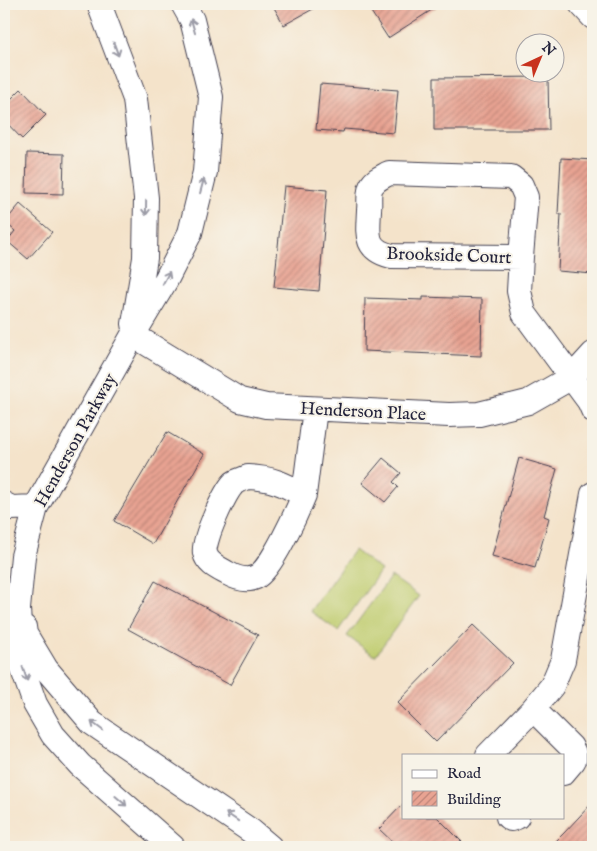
<svg xmlns="http://www.w3.org/2000/svg" width="597" height="851" viewBox="0 0 597 851" font-family="'IM FELL English',serif">
<style>
.pitch{fill:#bfcc6e;stroke:#707754}
.building{fill:url(#building-hatch)}
.lines{fill:none;stroke-linecap:round;stroke-linejoin:round}
.minor-casing{stroke:#423f50;stroke-width:26}
.minor{stroke:#fff;stroke-width:24}
.oneway{stroke:#9c9ca7}
.labels{text-anchor:middle;stroke-width:4;stroke-linejoin:round;paint-order:stroke}
.street-label{font-size:18px;fill:#22223b;stroke:#f7f3e8}
</style>
<defs>
<pattern id="building-hatch" width="6" height="6" patternUnits="userSpaceOnUse" patternTransform="scale(1.25)"><rect width="6" height="6" fill="#e8a392"/><path d="M-1 1l2-2M0 6l6-6M5 7l2-2" fill="none" stroke="#bc8478"/></pattern>
</defs>
<rect width="100%" height="100%" fill="#f7f3e8"/>
<filter id="ink" filterUnits="userSpaceOnUse"><feTurbulence type="fractalNoise" baseFrequency=".02" numOctaves="2"/><feDisplacementMap in="SourceGraphic" scale="10" xChannelSelector="R" yChannelSelector="G"/><feConvolveMatrix kernelMatrix="1 2 1 2 8 2 1 2 1" color-interpolation-filters="sRGB"/></filter>
<filter id="wash" filterUnits="userSpaceOnUse"><feTurbulence type="fractalNoise" baseFrequency=".0096" numOctaves="4" result="noise"/><feDisplacementMap in="SourceGraphic" scale="20" xChannelSelector="R" yChannelSelector="G"/><feGaussianBlur stdDeviation="1.12" result="paint"/><feColorMatrix in="noise" values="0 0 0 0 0 0 0 0 0 0 0 0 0 0 0 0 0 1.4 0 .05"/><feComposite in="paint" operator="in"/></filter>
<g filter="url(#wash)">
<rect width="100%" height="100%" fill="#f4e3ca"/>
<path class="pitch" d="M354 550 381 570 338 631 310 611Z
M391 576 419 596 375 656 347 636Z"/>
<g id="blocks">
<path class="building" d="M272 4H322L284 25Z
M366 4H441L388 38Z
M548 77 549 130H434V78Z
M320 84 398 90 394 133 344 129 343 132 316 130Z
M21 89 46 115 22 139 4 120V106Z
M27 153 64 154 63 194 26 193Z
M561 158 593 160V274L558 271 561 214H558Z
M284 186 327 190 319 291 274 287Z
M20 204 52 232 28 259 7 241 15 231 5 222Z
M423 297 482 299 481 356 364 351 365 298 423 300Z
M167 432 204 454 153 544 114 521Z
M383 458 401 473 393 482 398 487 385 502 362 483Z
M519 458 557 469 544 516 549 518 535 568 492 556Z
M155 581 258 635 230 685 128 629Z
M473 625 513 663 436 742 397 703Z
M593 802V847H550L564 833Z
M403 804V817H437L467 847H398L379 829Z"/>
</g>
</g>
<g filter="url(#ink)">
<use href="#blocks" fill-opacity="0" stroke="#423f50" stroke-width="1"/>
<g class="lines">
<g class="minor-casing">
<path id="minor" d="M99 4 135 99 146 198 145 258 134 324
M581 4 593 17
M389 173 511 177 521 185 526 197 521 257 391 256C364 249 368 234 369 210 370 203 368 193 371 187 375 179 382 177 389 173Z
M521 257 519 291 524 313 589 401 593 410
M133 335 240 400 266 406 449 415 479 414 528 402 572 377 593 354
M248 477C272 478 284 484 304 495 297 512 271 570 256 577 246 582 236 578 227 573 218 568 207 563 205 553 202 541 225 492 234 483 238 480 244 479 248 477Z
M304 495 315 409
M4 504 11 508 36 507
M24 627 25 634 46 669 92 723 251 831 270 847
M533 709 552 686 563 660 593 494
M488 755 533 709 571 747 574 753V760L563 773
M508 817 511 819 517 817
M173 847 80 765 53 735 35 704 22 667 18 609 23 556 36 507 133 335 166 280 190 233 205 172 211 97 192 20 183 4"/>
</g>
<use href="#minor" class="minor"/>
</g>
<defs><path id="oneway-shaft" d="M-6 0H5M1.5-3L5.5 0L1.5 3" fill="none" stroke-width="1.6" stroke-linecap="round" stroke-linejoin="round" transform="scale(1.25)"/></defs>
<g class="oneway">
<use href="#oneway-shaft" transform="translate(193 26) rotate(-106)"/>
<use href="#oneway-shaft" transform="translate(116 49) rotate(70)"/>
<use href="#oneway-shaft" transform="translate(202 186) rotate(-75)"/>
<use href="#oneway-shaft" transform="translate(146 208) rotate(91)"/>
<use href="#oneway-shaft" transform="translate(166 278) rotate(-62)"/>
<use href="#oneway-shaft" transform="translate(25 674) rotate(71)"/>
<use href="#oneway-shaft" transform="translate(97 726) rotate(-143)"/>
<use href="#oneway-shaft" transform="translate(121 801) rotate(41)"/>
<use href="#oneway-shaft" transform="translate(232 817) rotate(-146)"/>
</g>
</g>
<g class="labels">
<g class="street-label">
<text transform="translate(449 255) rotate(2)" y="6">Brookside Court</text>
<text transform="translate(363 411) rotate(3)" y="6">Henderson Place</text>
<text transform="translate(75 440) rotate(-61)" y="6">Henderson Parkway</text>
</g>
</g>
<rect width="597" height="851" fill="none" stroke="#f7f3e8" stroke-width="20"/>
<rect x="402" y="754" width="162" height="65" fill="#f7f3e8" stroke="#a29fa3"/>
<rect x="412" y="770" width="25" height="8" fill="#ffffff" stroke="#a29fa3"/>
<text x="447" y="778" font-size="15" fill="#22223b">Road</text>
<rect x="412" y="791" width="25" height="15" fill="url(#building-hatch)" stroke="#a29fa3"/>
<text x="447" y="804" font-size="15" fill="#22223b">Building</text>
<g transform="translate(540 58) rotate(44)"><circle r="24" fill="#f7f3e8" stroke="#a29fa3"/>
<path d="M0-4L9 19L0 12L-9 19Z" fill="#c8321e"/>
<text y="-8" font-size="14" font-weight="bold" text-anchor="middle" fill="#22223b">N</text>
</g>
</svg>
